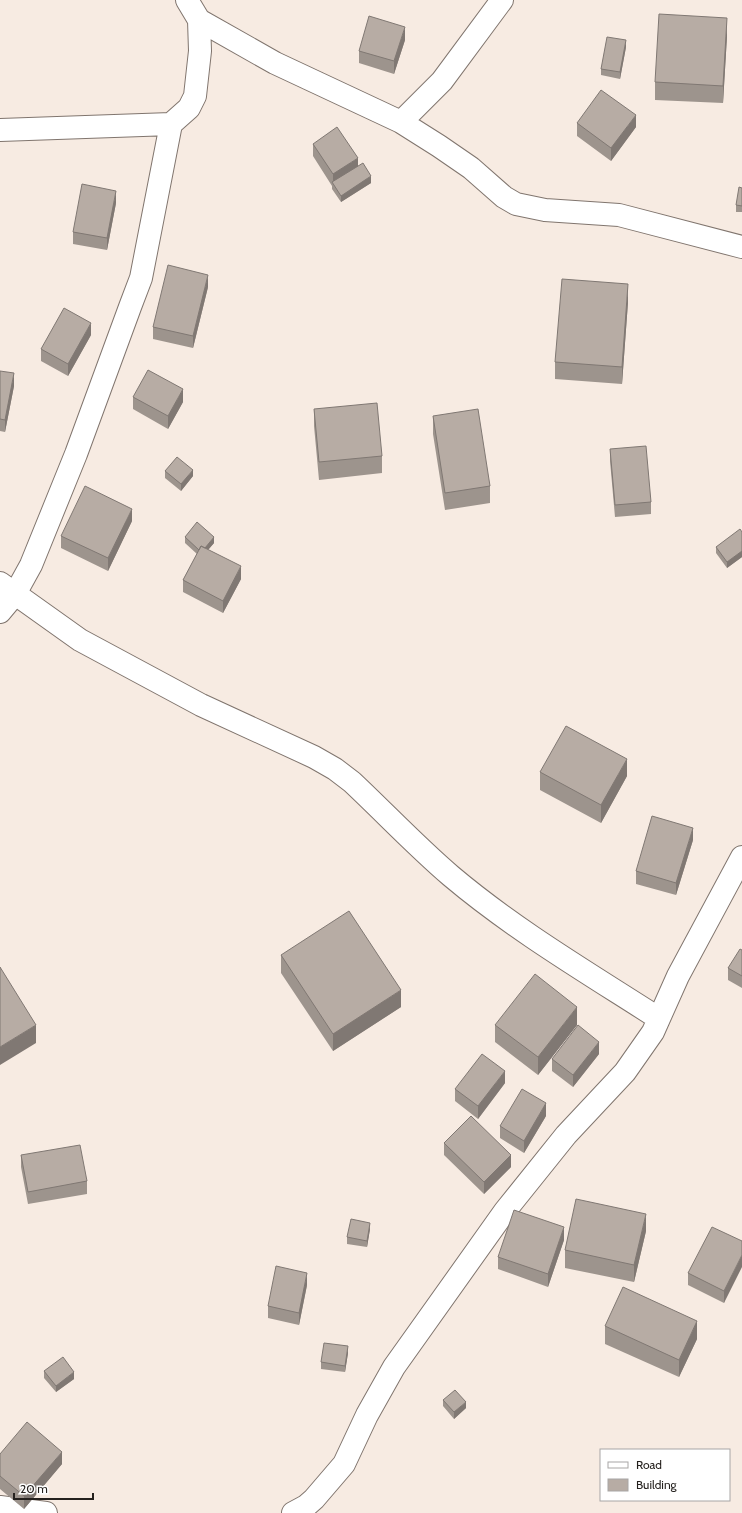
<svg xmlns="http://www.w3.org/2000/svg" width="742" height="1513" viewBox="0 0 742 1513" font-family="Cabin,sans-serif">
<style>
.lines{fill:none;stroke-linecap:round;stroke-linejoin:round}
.minor-casing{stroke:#80756e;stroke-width:24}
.minor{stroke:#fff;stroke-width:22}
.wall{fill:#9d948d}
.shaded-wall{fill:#807873}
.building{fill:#b7aca4;stroke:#807873}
</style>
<rect width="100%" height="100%" fill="#f7ebe2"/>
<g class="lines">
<g class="minor-casing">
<path id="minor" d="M199 20 275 63 401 122 439 146 471 168 504 197 516 204 545 210 619 215 742 247
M401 122 442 81 502 0
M0 130 171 124 189 108 195 96 200 51 199 20 187 0
M0 583 80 640 201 705 314 757 335 769 352 782C385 813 417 847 451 876 515 930 588 973 658 1018
M0 612 15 594 31 565 76 454 130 307 141 278 171 124
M0 1507 46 1513
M293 1513 306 1506 314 1499 344 1464 367 1415 394 1367 505 1211 566 1135 625 1072 653 1032 678 976 742 857"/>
</g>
<use href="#minor" class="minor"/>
</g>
<path class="wall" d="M727 36 723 103 655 100V82Z
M405 40 394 74 359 63V51Z
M626 47 620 79 601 75V69Z
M577 123 636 127 611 161 577 136Z
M313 144 358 167 371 183 341 202 332 189V186L313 156Z
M742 188V212H736V205Z
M116 203 107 250 73 244V232Z
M208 287 193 348 153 339V327Z
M628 302 622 384 555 379V362Z
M91 335 68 376 41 361V349Z
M0 371 14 386 5 432 0 431Z
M133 397 183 402 168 429 133 409Z
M314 409 382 456V473L319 480 314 426Z
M433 416 490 486V503L445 510 433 434Z
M610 449 651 502V514L615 517 610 461Z
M165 471 193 476 181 491 165 478Z
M132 521 108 571 61 548V536Z
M742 532V557L727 568 716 553V547Z
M185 537 214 543 208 550 241 579 223 613 183 592V580L197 554 185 543Z
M540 772 627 776 601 823 540 790Z
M693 840 676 895 636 884V871Z
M742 950V988L728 980V968Z
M281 955 401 1007 333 1051 281 973Z
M495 1025H577L538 1075 495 1042Z
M599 1054 573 1087 552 1071V1059Z
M505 1083 478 1119 455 1101V1089Z
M546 1116 524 1153 500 1138V1126Z
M444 1143 511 1167 484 1194 444 1155Z
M21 1155 87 1181V1194L28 1204 21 1167Z
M370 1229 367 1247 347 1244V1237Z
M646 1231 634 1282 565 1268V1250Z
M564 1240 548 1287 498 1269V1257Z
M742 1241 724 1303 688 1285V1273Z
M307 1285 299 1325 268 1318V1306Z
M605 1326 697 1339 679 1377 605 1344Z
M348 1353 345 1372 321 1369V1362Z
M44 1371 74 1379 56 1392 44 1378Z
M443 1400 466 1408 454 1419 443 1406Z
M0 1454 62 1464 24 1509 0 1489Z"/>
<path class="shaded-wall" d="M727 18V36L723 103V86Z
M405 27V40L394 74V61Z
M626 40V47L620 79V72Z
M636 115V127L611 161V148Z
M358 158V170L333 183V174Z
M371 176V183L341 202V196Z
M116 191V203L107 250V238Z
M208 275V287L193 348V336Z
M628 284V302L622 384V367Z
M91 323V335L68 376V364Z
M14 373V386L5 432V420Z
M183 389V402L168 429V416Z
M193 470V476L181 491V484Z
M132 509V521L108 571V558Z
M214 537V543L201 558V552Z
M742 551V557L727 568V562Z
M241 566V579L223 613V601Z
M627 759V776L601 823V805Z
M693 828V840L676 895V883Z
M401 990V1007L333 1051V1034Z
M577 1007V1025L538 1075V1057Z
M36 1025V1043L0 1065V1047Z
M599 1042V1054L573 1087V1075Z
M505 1071V1083L478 1119V1106Z
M546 1103V1116L524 1153V1141Z
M511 1155V1167L484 1194V1182Z
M646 1214V1231L634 1282V1265Z
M370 1223V1229L367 1247V1241Z
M564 1227V1240L548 1287V1274Z
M742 1255V1267L724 1303V1291Z
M307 1273V1285L299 1325V1313Z
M697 1321V1339L679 1377V1360Z
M348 1346V1353L345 1372V1366Z
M74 1372V1379L56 1392V1386Z
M466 1402V1408L454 1419V1412Z
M62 1452V1464L24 1509V1496Z"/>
<path class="building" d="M659 14 727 18 723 86 655 82Z
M369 16 405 27 394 61 359 51Z
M607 37 626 40 620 72 601 69Z
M601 90 636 115 611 148 577 123Z
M337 127 358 158 333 174 313 144Z
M363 163 371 176 341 196 332 182Z
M82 184 116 191 107 238 73 232Z
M739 187 742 188V206L736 205Z
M168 265 208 275 193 336 153 327Z
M562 279 628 284 622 367 555 362Z
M64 308 91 323 68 364 41 349Z
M148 370 183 389 168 416 133 397Z
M0 371 14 373 5 420 0 419Z
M377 403 382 456 319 462 314 409Z
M478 409 490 486 445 493 433 416Z
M646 446 651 502 615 505 610 449Z
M177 457 193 470 181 484 165 471Z
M85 486 132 509 108 558 61 536Z
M197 522 214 537 205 548 201 546 199 550 185 537Z
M740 529 742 532V551L727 562 716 547Z
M201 546 241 566 223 601 183 580Z
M566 726 627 759 601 805 540 772Z
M652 816 693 828 676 883 636 871Z
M349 911 401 990 333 1034 281 955Z
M740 949 742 950V976L728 968Z
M0 967 36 1025 0 1047Z
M535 974 577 1007 538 1057 495 1025Z
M578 1025 599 1042 573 1075 552 1059Z
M482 1054 505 1071 478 1106 455 1089Z
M522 1089 546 1103 524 1141 500 1126Z
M471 1116 511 1155 484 1182 444 1143Z
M80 1145 87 1181 28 1192 21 1155Z
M576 1199 646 1214 634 1265 565 1250Z
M514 1210 564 1227 548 1274 498 1257Z
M351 1219 370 1223 367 1241 347 1237Z
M712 1227 742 1241V1255L724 1291 688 1273Z
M276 1266 307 1273 299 1313 268 1306Z
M623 1287 697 1321 679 1360 605 1326Z
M324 1343 348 1346 345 1366 321 1362Z
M63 1357 74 1372 56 1386 44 1371Z
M455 1390 466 1402 454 1412 443 1400Z
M27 1422 62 1452 24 1496 0 1476V1454Z"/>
<rect x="600" y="1449" width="130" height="52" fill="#ffffff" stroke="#a8a6a5"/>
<rect x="608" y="1462" width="20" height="6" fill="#ffffff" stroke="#a8a6a5"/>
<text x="636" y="1469" font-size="12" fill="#25211e">Road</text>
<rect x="608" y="1479" width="20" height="12" fill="#b7aca4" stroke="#a8a6a5"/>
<text x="636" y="1489" font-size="12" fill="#25211e">Building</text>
<path d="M14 1493v6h79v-6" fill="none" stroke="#25211e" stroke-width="2"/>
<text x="20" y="1493" font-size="12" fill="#25211e" stroke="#ffffff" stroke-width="3" paint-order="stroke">20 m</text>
</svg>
